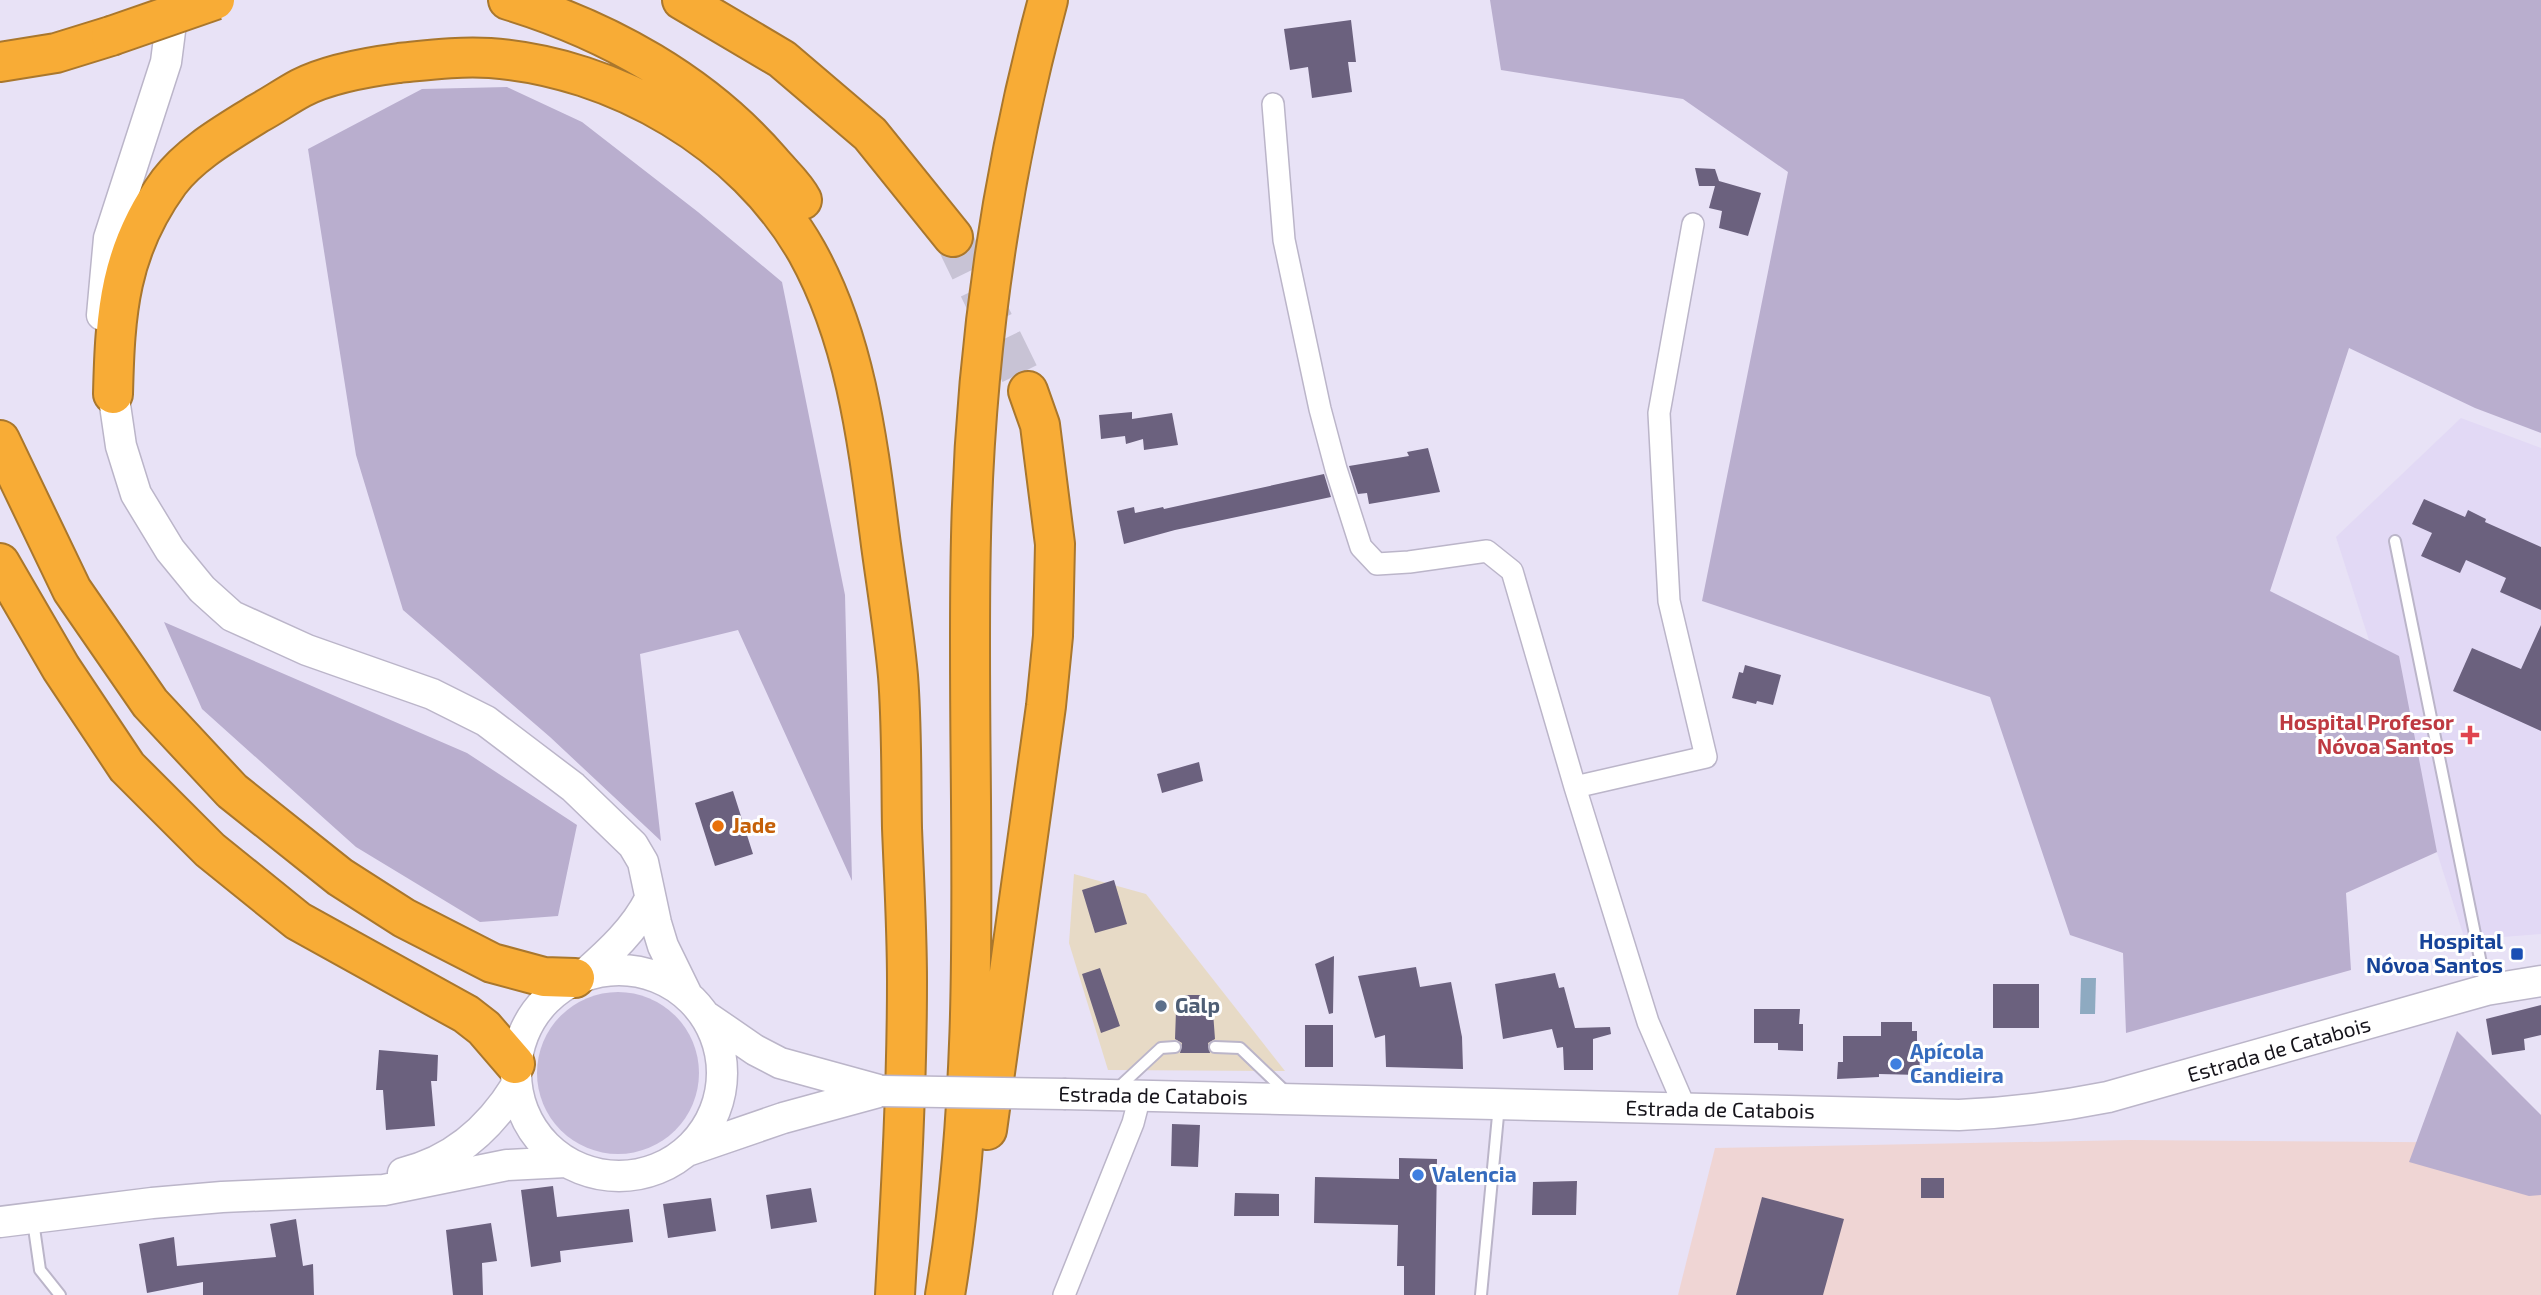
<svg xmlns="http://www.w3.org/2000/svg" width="2541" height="1295" viewBox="0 0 2541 1295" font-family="'Exo 2',sans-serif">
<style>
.commercial{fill:#e7dac6}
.industrial{fill:#efd5d4}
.built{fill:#e2d9f5}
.green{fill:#c4bad8}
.forest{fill:#b9aece}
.water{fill:#8eaac1}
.building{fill:#6b617e}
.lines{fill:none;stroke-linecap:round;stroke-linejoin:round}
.highway-tunnel{stroke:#c8c3d5;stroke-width:38;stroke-dasharray:38 19;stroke-linecap:butt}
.lane-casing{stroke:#bbb5c9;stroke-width:14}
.street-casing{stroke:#bbb5c9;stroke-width:24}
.secondary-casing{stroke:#bbb5c9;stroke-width:33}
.highway-casing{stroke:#a9772d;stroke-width:42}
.lane{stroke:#fff;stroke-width:10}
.street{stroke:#fff;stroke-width:21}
.secondary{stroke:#fff;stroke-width:30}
.highway{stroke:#f8ac36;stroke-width:38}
.secondary-bridge-casing{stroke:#bbb5c9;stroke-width:33;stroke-linecap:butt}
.highway-bridge-casing{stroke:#a9772d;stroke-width:42;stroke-linecap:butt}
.secondary-bridge{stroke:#fff;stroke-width:30}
.highway-bridge{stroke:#f8ac36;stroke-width:38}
.health-dot{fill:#e0444e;stroke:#fff;stroke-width:2.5}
.food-dot{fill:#e8710a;stroke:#fff;stroke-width:2.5}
.transit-dot{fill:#1a4fb4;stroke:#fff;stroke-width:2.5}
.service-dot{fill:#5c6f8a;stroke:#fff;stroke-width:2.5}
.shop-dot{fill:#3f7fe0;stroke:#fff;stroke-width:2.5}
.labels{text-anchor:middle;stroke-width:6;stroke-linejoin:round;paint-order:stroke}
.health-label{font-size:21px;font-weight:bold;fill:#be3a42;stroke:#fff;text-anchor:end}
.food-label{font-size:21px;font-weight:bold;fill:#c56008;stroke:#fff;text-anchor:start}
.transit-label{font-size:21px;font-weight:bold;fill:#164399;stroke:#fff;text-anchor:end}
.service-label{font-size:21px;font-weight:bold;fill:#4e5e75;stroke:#fff;text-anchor:start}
.street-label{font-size:21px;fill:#16141b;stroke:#fff}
.shop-label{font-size:21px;font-weight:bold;fill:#366cbe;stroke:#fff;text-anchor:start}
</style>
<rect width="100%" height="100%" fill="#e8e2f6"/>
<path class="commercial" d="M1074 874 1146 894 1285 1071 1108 1070 1069 943Z"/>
<path class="industrial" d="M2130 1140 2541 1143V1295H1678L1715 1148Z"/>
<path class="built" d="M2461 418 2541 448V934L2465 940 2336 537Z"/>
<path class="green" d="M537 1073a81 81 0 1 1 162 0a81 81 0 1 1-162 0Z"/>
<path class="forest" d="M1490 0H2541V433L2475 408 2349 348 2270 591 2399 656 2437 852 2346 893 2351 970 2126 1033 2123 953 2070 935 1990 697 1702 601 1788 172 1683 99 1501 70Z
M507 87 582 122 698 212 782 282 845 595 852 881 738 630 640 654 661 841 550 737 403 610 356 455 308 149 422 89Z
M164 622 467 753 577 825 558 916 480 922 356 847 202 709Z
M2457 1031 2541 1115V1195L2529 1196 2409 1162Z"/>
<path class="water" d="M2081 978H2096L2095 1014H2080Z"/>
<path class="building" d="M1351 20 1356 62H1348L1352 92 1312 98 1308 67 1290 70 1284 29Z
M1695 168 1715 169 1719 181 1761 193 1748 236 1719 228 1722 211 1709 208 1715 186H1699Z
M1132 412V419L1172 413 1178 445 1144 450 1143 439 1126 444 1125 436 1101 439 1099 415Z
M1428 448 1440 492 1369 504 1367 493 1358 494 1349 466 1409 456 1407 452Z
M1324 474 1331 497 1175 530 1124 544 1117 511 1134 507 1135 513 1163 507 1164 509Z
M2424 499 2465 517 2468 510 2486 519 2485 522 2541 547V610L2500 592 2506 578 2466 560 2460 573 2421 556 2432 533 2412 524Z
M2541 625V731L2453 691 2472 648 2521 669Z
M1745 665 1781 675 1773 705 1757 701 1756 704 1732 698 1739 672 1743 673Z
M1199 762 1203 781 1162 793 1157 774Z
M733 791 753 854 715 866 695 803Z
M1114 880 1127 924 1095 933 1082 890Z
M1334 956 1333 1013 1329 1014 1315 964Z
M1416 967 1420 987 1451 982 1462 1037 1463 1069 1386 1067 1385 1035 1375 1038 1358 976Z
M1100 968 1120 1026 1101 1033 1082 974Z
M1555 973 1559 988 1564 987 1575 1028 1610 1027 1611 1034 1593 1039V1070H1564L1563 1047 1557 1048 1552 1029 1503 1039 1495 984Z
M1993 984H2039V1028H1993Z
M1184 995H1205L1208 1011 1213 1012 1215 1039 1208 1043 1210 1053H1180L1182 1043 1175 1039 1176 1011Z
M2541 1005V1035L2524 1039 2525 1050 2492 1055 2486 1019Z
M1754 1009H1800L1799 1024H1803V1051L1778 1050V1043H1754Z
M1881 1022H1912V1031H1917V1041L1919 1042 1920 1075 1879 1074V1077L1837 1079 1838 1062H1843V1036H1881Z
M1305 1025H1333V1067H1305Z
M379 1050 438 1055 437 1081H431L435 1126 386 1130 383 1090H376Z
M1172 1124 1200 1125 1198 1167 1171 1166Z
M1399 1158 1437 1159 1435 1295H1404V1266H1397L1398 1225 1314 1223 1315 1177 1399 1179Z
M1921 1178H1944V1198H1921Z
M1577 1181 1576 1215H1532L1533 1182Z
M553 1186 557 1217 629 1209 633 1242 560 1251 561 1262 531 1267 521 1190Z
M811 1188 817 1222 771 1229 766 1195Z
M1235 1193 1279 1194V1216H1234Z
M1762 1197 1844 1219 1823 1295H1736Z
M711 1198 716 1231 668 1238 663 1204Z
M296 1219 303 1266 313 1264 314 1295H203V1282L147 1293 139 1244 174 1237 177 1266 276 1257 270 1224Z
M491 1223 497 1261 482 1263 483 1295H453L446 1230Z"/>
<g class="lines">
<path class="highway-tunnel" d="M953 237 1028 391"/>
<g class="lane-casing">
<path id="lane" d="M2395 541 2486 988
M1215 1047 1240 1048 1286 1092
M1117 1089 1161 1048 1175 1047
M33 1221 40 1270 60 1295
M1481 1295 1499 1105"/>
</g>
<g class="street-casing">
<path id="street" d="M1273 104 1284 240 1320 409 1336 469 1361 547 1377 564 1409 562 1487 551 1512 571 1575 787 1648 1022 1686 1110
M1575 787 1706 757 1669 601 1659 413 1693 224
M1064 1295 1133 1123 1140 1096"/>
</g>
<g class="secondary-casing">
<path id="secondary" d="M102 315 109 238 166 62 174 0
M110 371 121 446 136 494 170 550 202 589 232 616 307 650 432 694 486 721 573 787 633 845 643 862 656 923 663 946 686 993
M516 1073a103 103 0 1 1 206 0a103 103 0 1 1-206 0Z
M585 974C610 952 635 929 650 899
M707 1017 755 1050 780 1063 882 1091
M1066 1094 1959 1115C2010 1113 2058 1107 2108 1097L2486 990 2541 981
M687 1151 783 1118 882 1091
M403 1173C453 1161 490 1128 516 1086
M0 1222 152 1203 222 1197 384 1190 507 1165 566 1162"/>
</g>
<g class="highway-casing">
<path id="highway" d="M508 0C607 30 703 83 771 162 781 174 795 186 802 200
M682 0 782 59 870 134 953 237
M0 62 56 53 111 36
M113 394C115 312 119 251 169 182 191 153 227 133 257 114 272 106 286 96 301 88 328 74 368 67 399 63 429 60 459 56 490 58 615 67 745 142 807 252 857 342 868 445 881 545 887 589 894 632 898 676 902 726 901 778 902 828 904 879 907 930 907 981 907 1086 901 1190 895 1295
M0 440 72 590 150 703 232 791 340 877 404 918 492 963 544 977 575 978
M0 563 61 668 127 767 210 850 298 921 466 1014 484 1028 515 1064
M987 1130 1046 706 1053 636 1055 544 1040 425 1028 391
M945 1295C987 1045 965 789 971 537 975 356 1001 174 1048 0"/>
</g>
<use href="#lane" class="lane"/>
<use href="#street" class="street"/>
<use href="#secondary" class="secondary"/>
<use href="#highway" class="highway"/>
<g class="secondary-bridge-casing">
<path id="secondary-bridge" d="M882 1091 1066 1094"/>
</g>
<g class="highway-bridge-casing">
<path id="highway-bridge" d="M111 36 215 0"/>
</g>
<use href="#secondary-bridge" class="secondary-bridge"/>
<use href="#highway-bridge" class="highway-bridge"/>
</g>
<path class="health-dot" d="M2466.5 724.5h7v7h7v7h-7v7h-7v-7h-7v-7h7z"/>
<circle class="food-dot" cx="718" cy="826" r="7"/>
<rect class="transit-dot" x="2510" y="947" width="14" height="14" rx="3.5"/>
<circle class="service-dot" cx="1161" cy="1006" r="7"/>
<g class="shop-dot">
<circle cx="1896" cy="1064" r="7"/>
<circle cx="1418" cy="1175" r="7"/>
</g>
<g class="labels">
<g class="health-label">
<text x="2454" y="730">Hospital Profesor<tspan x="2454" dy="24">Nóvoa Santos</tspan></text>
</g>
<g class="food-label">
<text x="732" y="833">Jade</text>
</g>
<g class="transit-label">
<text x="2503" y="949">Hospital<tspan x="2503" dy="24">Nóvoa Santos</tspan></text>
</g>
<g class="service-label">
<text x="1175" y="1013">Galp</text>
</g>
<g class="street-label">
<text transform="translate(2279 1050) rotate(-16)" y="7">Estrada de Catabois</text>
<text transform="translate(1153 1096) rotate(1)" y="7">Estrada de Catabois</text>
<text transform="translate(1720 1110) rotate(1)" y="7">Estrada de Catabois</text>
</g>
<g class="shop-label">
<text x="1910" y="1059">Apícola<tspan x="1910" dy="24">Candieira</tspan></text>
<text x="1432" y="1182">Valencia</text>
</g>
</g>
</svg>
